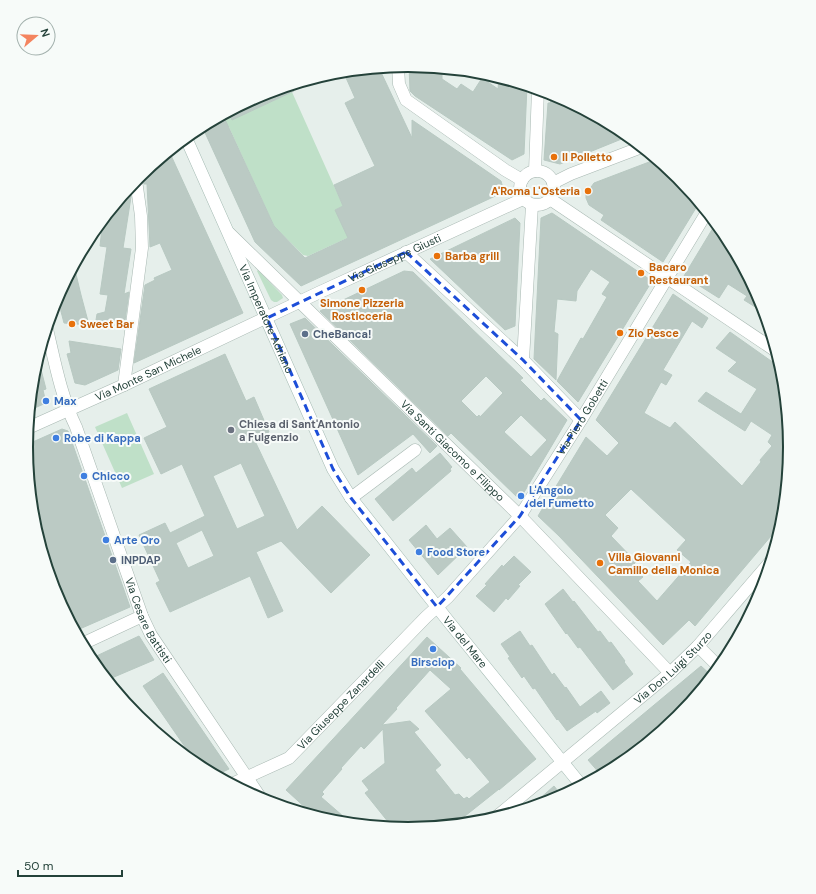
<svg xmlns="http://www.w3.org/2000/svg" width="816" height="894" viewBox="0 0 816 894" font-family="'DM Sans',sans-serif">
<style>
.green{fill:#bfe0c8}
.building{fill:#bbcac4;stroke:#b8c9c2;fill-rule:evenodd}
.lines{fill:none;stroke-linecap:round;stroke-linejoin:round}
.street-casing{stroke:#a8b8b2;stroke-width:13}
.secondary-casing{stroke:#a4bbb3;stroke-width:13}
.street{stroke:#fff;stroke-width:12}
.secondary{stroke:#fff;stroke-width:12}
.marked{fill:none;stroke:#1d4ed8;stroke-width:3;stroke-dasharray:8 5;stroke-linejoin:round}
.food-dot{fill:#e8710a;stroke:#f7fbf9;stroke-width:1.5}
.service-dot{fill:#5c6f8a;stroke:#f7fbf9;stroke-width:1.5}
.shop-dot{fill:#3f7fe0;stroke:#f7fbf9;stroke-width:1.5}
.worship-dot{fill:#6b7280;stroke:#f7fbf9;stroke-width:1.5}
.labels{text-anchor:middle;stroke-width:4;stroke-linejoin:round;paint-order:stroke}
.food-label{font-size:11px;font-weight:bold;fill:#c56008;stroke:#f7fbf9;text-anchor:start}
.street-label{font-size:11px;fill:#24423a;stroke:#f7fbf9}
.service-label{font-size:11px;font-weight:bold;fill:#4e5e75;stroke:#f7fbf9;text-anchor:start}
.shop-label{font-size:11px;font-weight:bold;fill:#366cbe;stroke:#f7fbf9;text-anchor:start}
.worship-label{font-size:11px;font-weight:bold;fill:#5b616d;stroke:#f7fbf9;text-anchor:start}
.rim{fill:none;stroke:#24423a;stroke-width:2}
</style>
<rect width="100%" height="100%" fill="#e6efeb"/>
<path class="green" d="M292 92 343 206 335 210 356 234 308 256 303 255 274 226 229 127H227L224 120 247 109 249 112Z
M258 270 282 295 283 298 277 302H274L271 300 257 271Z
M127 413 154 474 122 488 95 427Z"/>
<path class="building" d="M409 65 442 68V79L457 89 461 84 473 92 482 78 498 89 499 77 527 86 524 154 512 160 415 96 410 91Z
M379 68 412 138V120L501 181 504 192 301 286 255 242 202 126 223 115 274 226 305 258 348 238 335 210 343 206 334 185 375 166 345 103 355 98 343 71Z
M291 85 294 91 232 120 228 112 262 94Z
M553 94 620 130 629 136 560 164 544 160 548 103H550Z
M169 151 243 313 134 363 145 285 155 280 154 278 172 270 160 243 150 247 147 184H144L141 174Z
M657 159 678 177 699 203 663 262 601 220 604 215 589 205 586 198V194L594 183Z
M129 187 131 197 123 248 131 249 124 294 129 292 124 328 95 326 97 314 105 312 108 295 100 294 107 247 100 246 103 219Z
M552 213 652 281 578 402 557 381 581 338 583 339 607 297 602 294 610 282 591 269 577 291 576 301 557 299 554 332 558 334 556 380 534 359 541 218Z
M515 218 520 223 515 326 505 330 430 259Z
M716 223 726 235 761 301 765 313 744 300 747 296 728 284 719 298 684 276Z
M74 266 81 295 89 325 64 323 57 296Z
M404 271 413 272 523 378 520 380 541 401 544 398 567 420 523 494 518 498 451 433 448 436 320 311ZM486 376 503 393 480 417 479 415 477 417 461 401ZM521 415 547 440 531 457 504 432Z
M673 294 708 318 702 328 692 321 663 370 672 375 666 385 661 382 644 413 670 428 675 422 742 486 761 462 760 460 772 446 768 442 772 435 751 421 745 431 698 401 706 392 741 414 757 389 728 371 737 362 716 348 730 332 781 368 790 447 782 523 695 626 689 620 663 645 559 536 538 516 586 437 607 456 619 443 596 420ZM631 489 686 540 677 550 691 562 657 601 638 581 643 577 632 566 636 562 611 536 618 528 605 515Z
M305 318 437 446 430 453 413 434 358 475 290 324Z
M69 341 121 349 118 370 85 385 75 383 67 354 71 353Z
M225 354 246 401 254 397 269 432 254 439 297 530 322 506 370 555 331 593 281 541 256 552 283 611 268 618 250 576 170 612 156 583 160 581 139 535 165 523 170 533 205 516 182 464 161 474 144 438 167 427 149 389ZM241 463 265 516 237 529 213 476ZM202 530 214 556 188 568 176 543Z
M38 358 46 389 43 390 46 403 30 410 33 372Z
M62 429 68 431 130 607 75 631 55 593 44 557 47 556 33 521 26 447V445Z
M440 453 452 467 450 469 451 471 393 521 375 499 412 468 416 473Z
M426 525 437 539 450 528 467 547 438 575 409 540Z
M514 556 531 572 518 585 520 586 508 600 506 598 494 612 476 596 487 585 485 584 502 565 503 567Z
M563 589 573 602 574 601 598 632 600 631 609 643 611 642 625 661 624 662 633 674 613 690 580 647 578 648 567 633 566 634 545 604Z
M520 631 530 646 532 645 552 675 554 673 565 688 566 687 580 707 601 691 610 703 597 713 596 711 567 731 558 719 557 720 535 688 533 689 524 676 522 678 508 658 510 657 501 644Z
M139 636 154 660 107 680 90 659Z
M427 637 461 668 460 669 536 759 499 790V789L455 824 408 829 393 828 365 793 369 790 362 781 385 763 383 729 364 749 361 746 341 768 342 769 322 792 324 794 321 797 351 823 333 822 307 814 309 811 286 790ZM430 670 451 689 425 711 467 759 469 757 490 782 469 799 467 797 464 799 459 794 455 795 435 770 441 765 414 732 419 729 410 721 382 725 397 709 396 708Z
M701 666 712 676 678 717 620 765 601 775 588 760Z
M163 673 220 756 229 769 216 775 196 764 189 759 192 757 143 686Z
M554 786 562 796 554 800 529 808Z"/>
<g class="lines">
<g class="street-casing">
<g id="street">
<path d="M398 66 399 84 406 100 505 170 522 180"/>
<circle cx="537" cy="188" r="17"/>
<path d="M535 171 538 89"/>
<path d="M553 183 571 174 642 147"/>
<path d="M550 199 776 351"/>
<path id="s1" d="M229 233 520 516 670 673"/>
<path d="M406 252 523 360 581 420"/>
<path id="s2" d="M47 329C55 363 61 396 76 427L142 616 151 635 262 800"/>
<path d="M523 360 532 205"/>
<path d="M124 385 142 248 141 216 136 180"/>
<path id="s3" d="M28 428 124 385 318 293 523 199"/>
<path d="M351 498 415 450"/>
<path d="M82 644 142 616"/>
<path d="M698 646 719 667"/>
<path id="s4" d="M232 784 289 758 426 617 448 597 520 516 581 420 707 212"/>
<path id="s5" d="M495 818 670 673 698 646 771 561"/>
</g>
</g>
<g class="secondary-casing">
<g id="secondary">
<path id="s6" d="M186 138 333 469 351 498 449 622 581 785"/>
</g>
</g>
<use href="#street" class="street"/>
<use href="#secondary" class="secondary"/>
</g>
<path class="marked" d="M406 252 523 360 581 420 520 516 437 607 351 498 333 469 267 318Z"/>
<g class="food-dot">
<circle cx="554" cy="157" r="4"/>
<circle cx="588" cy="191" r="4"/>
<circle cx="437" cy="256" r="4"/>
<circle cx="641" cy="273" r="4"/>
<circle cx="362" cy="290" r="4"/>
<circle cx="72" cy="324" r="4"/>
<circle cx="620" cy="333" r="4"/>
<circle cx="600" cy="563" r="4"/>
</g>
<g class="service-dot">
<circle cx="305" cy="334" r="4"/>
<circle cx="113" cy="560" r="4"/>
</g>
<g class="shop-dot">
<circle cx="46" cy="401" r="4"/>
<circle cx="56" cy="438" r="4"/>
<circle cx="84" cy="476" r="4"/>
<circle cx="521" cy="496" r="4"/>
<circle cx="106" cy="540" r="4"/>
<circle cx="419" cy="552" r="4"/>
<circle cx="433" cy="649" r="4"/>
</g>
<circle class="worship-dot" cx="231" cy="430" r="4"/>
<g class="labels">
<g class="food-label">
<text x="562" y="161">Il Polletto</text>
<text x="580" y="195" text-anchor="end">A'Roma L'Osteria</text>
<text x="445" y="260">Barba grill</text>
<text x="649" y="271">Bacaro<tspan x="649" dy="13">Restaurant</tspan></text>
<text x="362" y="307" text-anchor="middle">Simone Pizzeria<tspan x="362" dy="13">Rosticceria</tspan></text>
<text x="80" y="328">Sweet Bar</text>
<text x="628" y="337">Zio Pesce</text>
<text x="608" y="561">Villa Giovanni<tspan x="608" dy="13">Camillo della Monica</tspan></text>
</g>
<g class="street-label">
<text dy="4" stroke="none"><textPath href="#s3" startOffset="404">Via Giuseppe Giusti</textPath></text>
<text dy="4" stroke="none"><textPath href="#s6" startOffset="198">Via Imperatore Adriano</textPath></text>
<text dy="4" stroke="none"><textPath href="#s3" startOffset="132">Via Monte San Michele</textPath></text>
<text dy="4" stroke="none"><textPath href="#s4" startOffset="514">Via Piero Gobetti</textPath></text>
<text dy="4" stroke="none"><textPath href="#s1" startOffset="312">Via Santi Giacomo e Filippo</textPath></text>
<text dy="4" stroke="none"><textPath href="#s2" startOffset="309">Via Cesare Battisti</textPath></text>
<text dy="4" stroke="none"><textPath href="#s6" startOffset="580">Via del Mare</textPath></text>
<text dy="4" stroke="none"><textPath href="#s5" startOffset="233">Via Don Luigi Sturzo</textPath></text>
<text dy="4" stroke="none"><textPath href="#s4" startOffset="137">Via Giuseppe Zanardelli</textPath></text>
</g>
<g class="service-label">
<text x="313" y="338">CheBanca!</text>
<text x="121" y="564">INPDAP</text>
</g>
<g class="shop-label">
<text x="54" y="405">Max</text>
<text x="64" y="442">Robe di Kappa</text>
<text x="92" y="480">Chicco</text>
<text x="529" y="494">L'Angolo<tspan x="529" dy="13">del Fumetto</tspan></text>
<text x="114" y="544">Arte Oro</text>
<text x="427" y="556">Food Store</text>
<text x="433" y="666" text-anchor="middle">Birsciop</text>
</g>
<g class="worship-label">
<text x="239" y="428">Chiesa di Sant'Antonio<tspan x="239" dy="13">a Fulgenzio</tspan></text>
</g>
</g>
<path d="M0 0H816V894H0ZM33 447a375 375 0 1 1 750 0a375 375 0 1 1-750 0Z" fill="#f7fbf9" fill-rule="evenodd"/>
<path class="rim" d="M33 447a375 375 0 1 1 750 0a375 375 0 1 1-750 0Z"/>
<g transform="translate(36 36) rotate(71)"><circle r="19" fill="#f7fbf9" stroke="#a3b1ad"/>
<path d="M0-3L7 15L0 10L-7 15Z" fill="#f4845f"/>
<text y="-6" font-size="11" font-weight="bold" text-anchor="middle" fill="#24423a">N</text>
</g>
<path d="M18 870v6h104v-6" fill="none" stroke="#24423a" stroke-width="2"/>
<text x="24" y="870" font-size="12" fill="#24423a" stroke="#f7fbf9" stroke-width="3" paint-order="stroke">50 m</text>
</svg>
